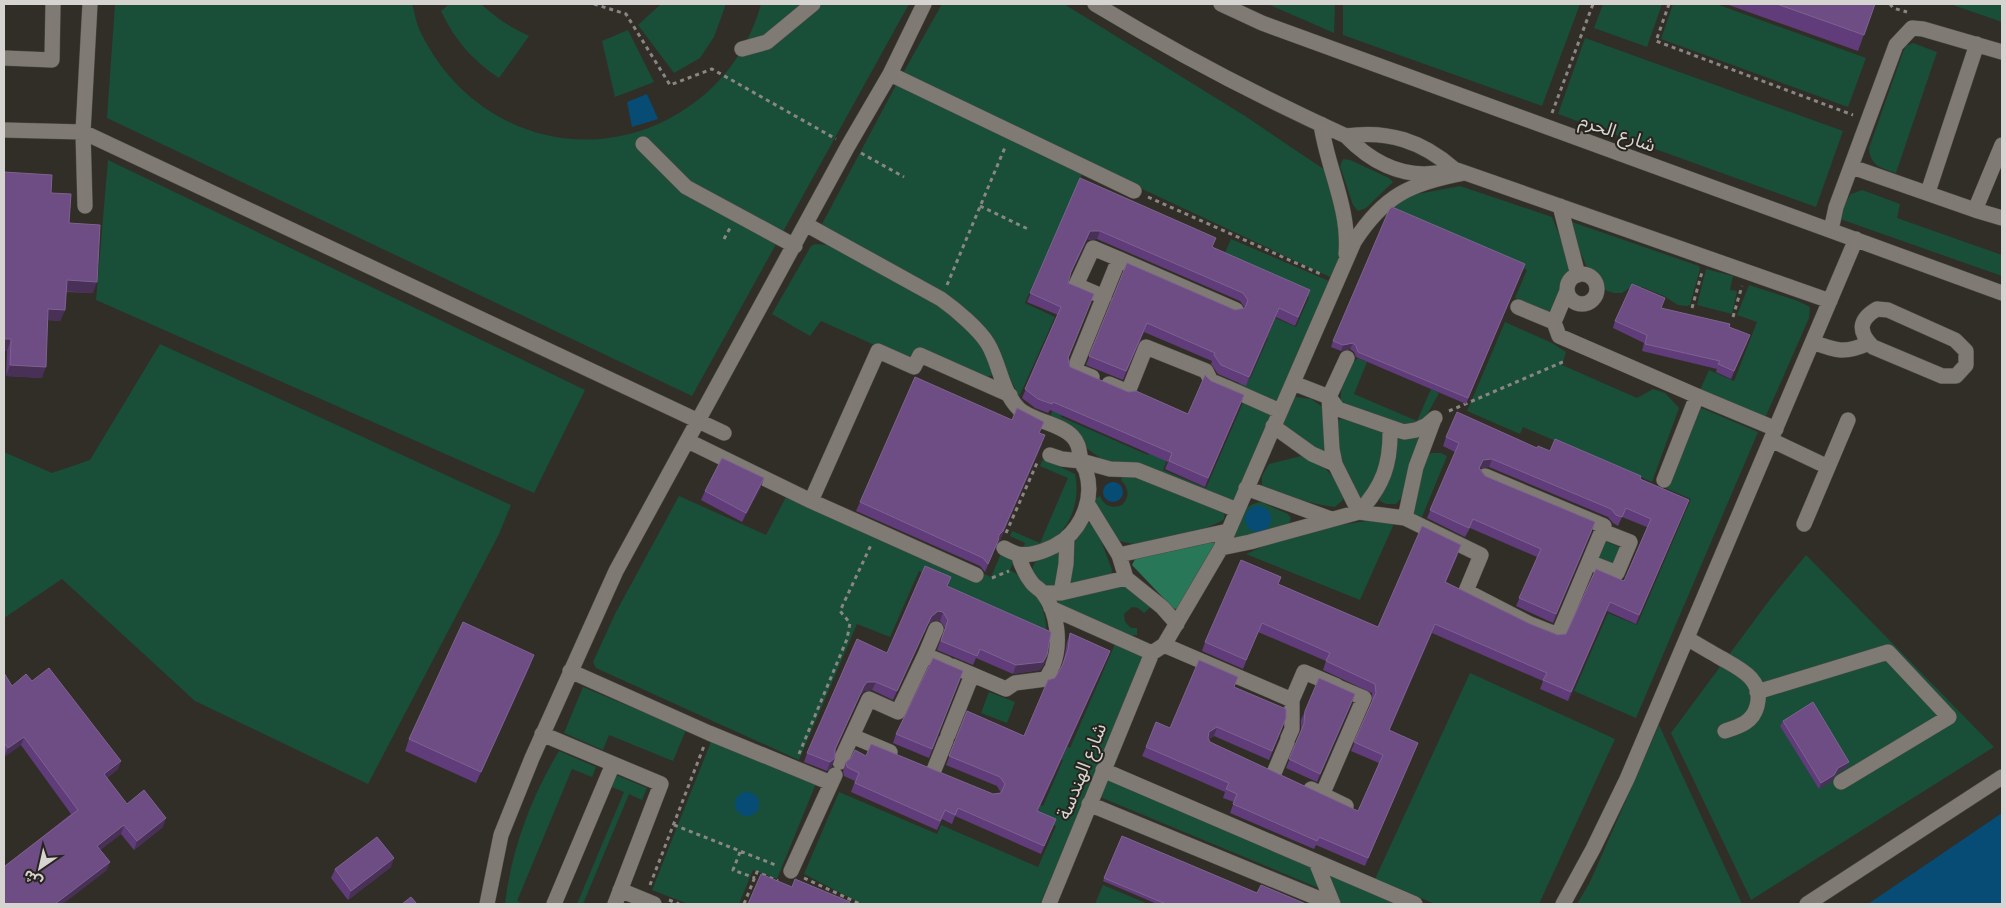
<svg xmlns="http://www.w3.org/2000/svg" width="2006" height="908" viewBox="0 0 2006 908" font-family="Spectral,'Noto Sans Arabic',serif">
<style>
.green{fill:#194e39}
.forest{fill:#287758}
.water{fill:#064c75}
.lines{fill:none;stroke-linecap:round;stroke-linejoin:round}
.minor-casing{stroke:#4e4b46;stroke-width:16}
.path{stroke:#8a8782;stroke-width:3;stroke-dasharray:4 4;stroke-linecap:butt}
.minor{stroke:#7f7b74;stroke-width:15}
.wall{fill:#613c7a}
.shaded-wall{fill:#483056}
.building{fill:#6d4d84;stroke:#7e6290}
.labels{text-anchor:middle;stroke-width:4;stroke-linejoin:round;paint-order:stroke}
.street-label{font-size:19px;fill:#d6d4d0;stroke:#27241e}
</style>
<rect width="100%" height="100%" fill="#312e28"/>
<path class="green" d="M115 4H412C415 13 416 24 421 33 475 143 609 175 704 95 732 71 751 40 761 4H909L692 396 107 118Z
M449 4H481C496 18 510 27 529 36L499 78C472 60 455 40 441 11Z
M661 4H726L714 37 700 58 674 73 638 25Z
M942 4H1064L1245 116 1325 170 1336 202 1341 249 1332 278 1027 135 903 73Z
M1268 4H1335L1334 33Z
M1343 4H1580L1542 106 1343 35Z
M1603 4H1662L1647 47 1594 28Z
M1673 4H1716L1866 58 1848 107 1661 39Z
M1950 4H2002V22Z
M628 30 654 82 615 97 602 41Z
M1585 38 1843 131 1816 207 1558 114Z
M1913 43 1937 52 1896 173C1881 168 1870 166 1869 148L1903 52 1906 46Z
M896 85 1082 174 1025 303 1055 317 1019 397 1003 364 970 314 821 226Z
M1343 159 1350 160 1389 178 1393 182 1366 208 1358 211 1353 205 1340 166Z
M108 160 585 390 534 493 96 300Z
M1460 186 1552 217 1572 267 1552 313 1515 298 1527 270 1483 248 1391 209 1407 196Z
M1862 190 1900 204 1897 218 2002 255V276L1840 219 1843 207 1851 194Z
M1572 222 1699 266 1700 269 1690 305 1687 306 1678 305 1664 296 1642 287 1628 289 1622 293H1614L1607 291 1590 274 1569 227Z
M1231 239 1329 281 1234 505 1104 461 1085 447 1074 427 1050 417 1055 404 1065 408 1061 417 1148 455 1152 446 1170 453 1163 470 1206 488 1245 398 1236 389 1240 381 1235 373 1250 379 1268 338 1254 331 1266 314 1296 327 1309 297 1222 260Z
M815 244 827 245 935 300 955 314 990 357 993 375 983 378 910 361 821 321 810 336 772 314 811 246Z
M1706 269 1733 276 1730 290 1737 291 1732 314 1697 305Z
M1749 285 1798 301 1810 307 1809 318 1765 418 1700 390 1709 370 1734 381 1757 322 1737 315Z
M1505 322 1552 343 1566 352 1562 365 1637 398 1653 389 1665 393 1679 408 1652 482 1523 427 1520 434 1467 411Z
M160 344 511 505 499 534 368 784 195 701 62 579 4 618V452L52 473 90 460Z
M1358 358 1367 362 1354 394 1417 421 1431 389 1439 393 1424 420 1415 426 1380 421 1341 402C1340 386 1345 368 1358 358Z
M1296 397 1311 399 1324 408 1327 438 1324 450 1320 451 1282 427V407L1289 399Z
M1699 407 1758 432 1636 718 1574 691 1608 613 1637 625 1691 499 1665 488Z
M1340 419C1354 421 1373 425 1384 434 1384 440 1385 448 1384 454 1383 464 1369 492 1361 498L1357 496 1353 490 1337 448 1336 423Z
M1413 435 1420 438 1402 497 1396 504H1386L1380 501 1379 494 1394 438Z
M1432 453H1441L1447 456 1422 517 1411 514 1423 457Z
M1301 456C1321 460 1337 477 1343 496V500L1335 507C1309 504 1287 495 1262 486V476L1269 464Z
M1043 459 1075 474C1081 501 1070 534 1042 545 1036 547 1029 548 1023 550L1025 543 1010 536 1012 531 1040 543 1068 478 1040 466Z
M1123 474 1225 508 1224 519C1214 528 1158 542 1143 544 1133 545 1123 542 1113 539L1094 499 1100 496C1104 506 1112 509 1122 505 1130 497 1129 488 1121 480Z
M787 495 852 515 991 577 1003 549 1016 556 1010 570C1036 585 1046 607 1047 636L943 599 949 585 919 571 890 637 857 624 799 760 596 668 593 662 615 614 679 496 766 535Z
M1261 502 1288 514 1291 518 1289 524 1235 540 1234 534C1241 518 1241 505 1261 502Z
M1384 519H1396L1360 600 1246 554C1290 533 1336 524 1384 519Z
M1089 523 1096 527 1112 570 1111 575 1069 588 1076 536 1082 524Z
M1604 541 1622 548 1614 567 1597 559Z
M1060 550 1058 583 1052 591 1032 575 1033 566 1037 559Z
M1806 555 1994 747 1751 900 1671 733 1771 598Z
M1123 582 1151 607 1144 613 1138 608 1132 607 1124 614 1125 622 1131 628H1137V635L1127 636 1052 606 1053 598Z
M1115 644 1146 657 1040 904H862L804 874 839 792 937 834 941 825 1038 867 1056 826 1028 814 1033 802 1043 806 1063 760 1054 756 1060 743 1070 748Z
M1470 673 1615 739 1539 904H1435L1375 879Z
M583 687 686 730 673 761 609 735 603 750 564 733Z
M989 692 1015 702 1007 723 981 713Z
M1659 725 1742 904H1577L1590 882Z
M712 739 817 781 777 879 753 870 739 904H688L652 890Z
M559 751 596 767 592 777 572 769 517 901 525 904H505C511 851 531 797 559 751Z
M614 774 647 788 642 800 629 794 583 904H577L624 792 609 786Z
M1108 778 1313 865 1321 889 1100 797Z
M1325 870 1405 904H1340Z
M1103 885 1148 904H1095Z"/>
<path class="forest" d="M1211 541 1216 544 1179 608 1175 609 1171 606 1132 565 1136 557Z"/>
<path class="water" d="M647 94 658 119 632 127 627 102Z
M1103 492a10 10 0 1 1 20 0a10 10 0 1 1-20 0Z
M1245 519a13 13 0 1 1 26 0a13 13 0 1 1-26 0Z
M735 804a12 12 0 1 1 24 0a12 12 0 1 1-24 0Z
M2002 813V904H1868Z"/>
<g class="lines">
<g class="minor-casing">
<path id="minor" d="M90 4 83 132 724 433
M1095 4C1176 53 1260 97 1346 136 1370 161 1401 178 1437 173
M1221 4 1262 23 2002 293
M742 49 767 42 813 4
M4 58 52 60 53 4
M890 74 1134 191
M1321 124C1327 168 1350 208 1346 254
M4 130 83 132 85 206
M1346 136C1388 130 1422 141 1454 169L1830 301
M643 144 686 187 795 246
M1852 167 1975 210 2002 145
M1928 192 1977 44
M1560 206 1578 275
M1975 210 2002 218
M807 225 941 299C955 309 979 329 988 344 1000 364 1001 391 1019 409 1032 421 1059 423 1072 436 1080 444 1079 452 1081 461 1082 465 1085 468 1086 471 1094 496 1084 524 1064 540 1053 548 1033 557 1018 554 1013 553 1008 550 1004 548
M1831 230 1836 207 1896 45 1912 28 1923 29 2002 52
M1567 289a15 15 0 1 1 30 0a15 15 0 1 1-30 0Z
M1104 297 1076 285 1093 248 1119 259
M1518 307 1554 322 1567 291
M1877 309 1888 310 1955 340 1966 351V365L1956 376H1942L1873 347C1858 332 1858 320 1877 309Z
M1554 322 1559 336 1697 396
M1813 342C1836 351 1845 354 1869 343
M1347 358 1329 397 1332 449 1335 464 1359 512C1383 486 1391 464 1390 428
M1092 377 1074 370 1119 259 1236 310
M1293 383 1329 397 1338 409 1404 432 1416 430 1427 425 1435 418
M1109 384 1128 392 1146 347 1206 371 1211 381 1223 386
M1226 387 1280 411
M1273 426 1312 454 1335 464
M1771 440 1828 467
M688 441 811 501 976 575
M1050 455 1062 459 1081 461 1110 469 1137 470 1237 510
M1664 480 1697 396 1776 429
M1246 488 1331 519
M811 501 878 351 914 367 920 355 1010 395
M1087 503 1119 555 1126 578 1162 607 1177 624
M1405 518 1416 467 1434 419
M1804 524 1848 420
M1221 548 1354 242C1384 195 1411 183 1465 173
M1018 554C1021 565 1025 574 1032 583 1035 587 1040 589 1043 593 1058 612 1061 644 1053 665
M1119 555 1228 531
M1589 562 1617 573 1630 542 1602 531
M1043 593H1061L1126 578
M1061 593 1066 564 1067 537
M1051 608 1152 653
M1687 638C1698 645 1709 651 1721 658 1740 669 1764 679 1757 706 1753 722 1740 726 1725 731
M1164 645 1292 700
M1152 653 1164 645 1221 548 1250 542 1359 512 1405 518 1481 555 1466 591 1530 624 1558 635 1604 526 1485 476
M925 655 936 629
M952 666 1006 689 1015 683 1046 679 1051 670
M570 671 709 733 831 783
M1757 692 1888 652 1949 717 1841 782
M542 734 661 784 615 904
M948 735 972 675
M852 736 890 752
M1288 738 1292 729V700L1304 672 1337 686
M840 762 869 699 898 712 925 655 947 664
M934 770 946 740
M1103 770 1415 904
M1274 773 1287 742
M1311 789 1346 806
M1322 795 1364 698 1340 688
M1089 804 1332 904
M1316 862 1333 904
M791 871 835 775
M620 890 654 904
M487 904 501 835 532 758 616 571 848 146 890 74 924 4
M554 904 613 764
M1049 904 1152 653
M1563 904 1593 849 1627 779 1856 239
M1807 904 2002 777"/>
</g>
<path class="path" d="M594 4 626 14 670 85 712 69 836 139
M1669 4 1656 41 1853 115
M1890 4 1893 8 1907 12
M1552 113 1593 4
M861 153 904 177
M1148 197 1323 275
M980 206 1030 230
M724 239 730 228
M947 285 1006 145
M1692 308 1702 272
M1733 317 1742 286
M1449 411 1565 361
M1006 533 1037 463
M992 578 1009 571
M799 754 847 639 850 623 840 611 871 545
M674 825 778 866
M740 852 733 870 755 878
M804 878 860 904
M650 885 704 746
M669 900 679 904
M744 904 757 872 778 881"/>
<use href="#minor" class="minor"/>
</g>
<path class="wall" d="M1726 4H1875L1858 51Z
M4 172 51 193 69 223 93 293 66 292 65 310 60 321 48 320 42 378 6 376 7 351 4 350Z
M1080 178 1212 247 1307 298 1295 326 1276 317 1246 386 1218 374 1211 364 1212 361 1144 332 1123 380 1086 365 1127 263 1235 310 1245 308 1240 301 1097 239 1087 240 1069 277 1068 283 1069 358 1070 367 1128 392 1188 414 1211 381 1244 395 1205 487 1165 469 1168 462 1050 410 1048 413 1035 408 1022 398 1058 315 1027 302Z
M1523 269 1466 404 1356 357 1354 352 1350 349 1341 351 1331 347 1333 341Z
M1661 308 1729 327 1747 343 1731 379 1716 372 1717 369 1642 351 1644 343 1613 328 1615 321Z
M1040 433 1042 444 1000 540 998 541 985 572 980 566 856 511 860 502Z
M1446 437 1537 448 1640 479 1689 500 1636 624 1607 611 1568 701 1540 689 1543 681 1432 633 1389 731 1414 752 1365 866 1316 845 1314 849 1230 813 1234 802 1223 798 1225 792 1142 756 1146 747 1170 728 1235 687 1286 718 1269 760 1214 736 1209 739 1210 742 1358 811 1379 763 1351 751 1372 701V693L1323 670 1326 661 1258 632 1243 669 1202 651 1205 642 1278 584 1378 627 1458 554 1446 582 1530 624 1558 635 1566 634 1624 581 1647 527 1622 517 1618 526 1613 523 1608 517 1489 467 1480 468 1485 476 1592 531 1553 623 1516 606 1537 557 1470 528 1465 537 1427 518 1455 452 1443 446Z
M761 487 742 522 701 500 705 491Z
M948 587 1047 655 1044 664 1040 670 1013 674 976 658 973 665 937 650 945 628 940 621 934 620 927 625 893 700 872 690 864 691 860 695 835 751V758L832 766 827 771 804 762 807 753 887 653Z
M1070 633 1110 651 1107 659 1038 811 1056 819 1041 854 955 816 952 824 942 819 937 830 851 792 855 781 844 776 843 771 846 762 866 756 993 794 1001 793 997 786 946 765 967 711 1024 736 1055 678 1062 666 1064 659 1067 642Z
M530 666 476 783 405 751 409 739Z
M963 671 929 758 893 743 896 734Z
M4 673 12 686 32 681 121 761 118 769 107 778 127 804 163 827 134 850 121 834 100 850 110 862 106 871 5 866 71 814 21 745 4 757Z
M1355 694 1317 782 1286 768 1301 731V720L1305 711Z
M1783 721 1847 767 1836 774 1832 781 1819 789 1780 726Z
M1122 836 1257 893 1306 904H1157L1103 881Z
M391 867 348 900 331 878 335 869Z"/>
<path class="shaded-wall" d="M1090 231H1100L1097 239 1087 240 1067 281 1071 272Z
M67 280 97 282 93 293 62 291Z
M1279 308 1276 317 1246 386 1249 377Z
M48 309 65 310 60 321 44 320Z
M1147 323 1144 332 1123 380 1126 371Z
M4 339H11L7 351 4 350Z
M1353 343 1350 349 1341 351 1343 345Z
M10 365 46 367 42 378 6 376Z
M1244 395 1241 404 1205 487 1208 478Z
M1045 435 1000 540 995 544 999 535Z
M1492 459 1489 467 1480 468 1476 477 1483 460Z
M764 478 761 487 742 522 746 513Z
M1689 500 1685 509 1636 624 1639 615Z
M1595 522 1592 531 1553 623 1556 614Z
M1610 602 1607 611 1568 701 1571 692Z
M938 611 943 612 940 621 934 620 927 625 893 700 897 691 931 617Z
M1435 624 1432 633 1386 739 1389 730Z
M1110 651 1107 659 1034 820 1037 811Z
M534 655 530 666 476 783 481 772Z
M1047 655 1044 664 1040 670 1013 674 1016 665Z
M867 682H876L872 690 864 691 860 695 831 758 835 749 864 686Z
M1355 694 1352 703 1317 782 1320 774Z
M1217 727 1214 736 1206 741 1209 732Z
M24 737 21 745 4 757 8 748Z
M1418 743 1414 752 1365 866 1368 858Z
M835 758 832 766 827 771 830 762Z
M121 761 118 769 101 783 104 774Z
M1849 762 1847 767 1836 774 1832 781 1819 789 1821 783 1838 768Z
M166 818 163 827 134 850 137 841Z
M124 825 121 834 94 855 97 846Z
M394 858 391 867 348 900 351 891Z
M110 862 106 871 63 904H55Z"/>
<path class="building" d="M1777 4H1875L1864 35Z
M4 172 52 175 51 193 71 194 69 223 100 225 97 282 67 280 65 310 48 309 46 367 10 365 11 339H4Z
M1080 178 1216 238 1212 247 1310 290 1298 317 1279 308 1249 377 1221 365 1214 355 1215 353 1147 323 1126 371 1089 356 1127 263 1235 310 1245 308 1248 300 1243 293 1100 231H1090L1071 272 1068 283 1094 294 1068 358 1070 367 1128 392 1136 391 1188 414 1205 375 1211 381 1244 395 1208 478 1169 461 1172 453 1053 402 1052 404 1038 399 1025 389 1061 307 1030 293Z
M1392 207 1525 264 1468 398 1358 352 1356 346 1353 343 1343 345 1333 341 1389 210Z
M1632 284 1665 298 1661 308 1730 324 1729 327 1750 335 1734 371 1718 364 1720 361 1645 344 1647 335 1615 321Z
M915 377 1012 420 1017 408 1044 422 1039 433 1045 435 1003 531 999 535 998 541 988 564 983 558 860 502Z
M1457 412 1537 448 1538 446 1550 451 1555 439 1641 476 1640 479 1689 500 1639 615 1610 602 1571 692 1543 680 1547 673 1435 624 1389 730 1418 743 1368 858 1319 837 1317 841 1233 804 1237 794 1226 789 1229 783 1146 747 1156 722 1170 728 1199 660 1238 677 1234 687 1286 709V718L1272 751 1217 727 1209 732 1208 738 1210 742 1358 811 1383 755 1354 742 1376 693 1375 684 1326 661 1330 653 1262 623 1246 660 1205 642 1241 560 1281 577 1278 584 1378 627 1422 526 1461 545 1445 582 1530 624 1558 635 1566 634 1596 569 1624 581 1651 519 1626 508 1622 517 1616 515 1611 509 1492 459 1483 460 1479 468 1485 476 1595 522 1556 614 1519 598 1541 549 1473 519 1469 528 1430 510 1459 443 1446 437Z
M722 458 764 478 746 513 705 491Z
M925 566 951 577 947 586 1051 632 1047 655 1043 662 1016 665 980 649 977 656 941 641 948 620 943 612 938 611 931 617 897 691 876 682H867L864 686 835 749V758L830 762 807 753 857 639 887 653Z
M463 622 534 655 481 772 409 739Z
M1070 633 1110 651 1037 811 1056 819 1044 846 958 808 955 815 945 810 940 821 855 783 859 773 847 767 846 762 851 758 855 750 866 756 871 744 993 794 1001 793 1005 784 1000 777 949 756 967 711 1024 736 1048 680 1055 678 1062 666 1068 650Z
M933 658 963 671 932 749 896 734Z
M49 668 121 761 104 774 127 804 144 790 166 818 137 841 124 825 97 846 110 862 55 904H4V865L5 866 78 810 24 737 8 748 4 743V673L12 686 26 674 32 681Z
M1319 678 1355 694 1320 774 1289 759 1304 724 1305 711Z
M1813 702 1849 762 1838 768 1834 775 1821 783 1783 721Z
M1122 836 1257 893 1261 885 1306 904H1166L1104 878Z
M377 837 394 858 351 891 335 869Z
M761 874 792 887 795 879 850 902 849 904H748Z
M411 897 417 904H402Z"/>
<g class="labels">
<g class="street-label">
<text transform="translate(1618 132) rotate(20)" y="7">شارع الحرم</text>
<text transform="translate(1081 771) rotate(-68)" y="7">شارع الهندسة</text>
</g>
</g>
<rect width="2006" height="908" fill="none" stroke="#d6d4d0" stroke-width="10"/>
<g transform="translate(40 868) rotate(214)" stroke="#27241e" stroke-width="4" paint-order="stroke">
<path d="M0-4L9 19L0 12L-9 19Z" fill="#d6d4d0"/>
<text y="-8" font-size="14" font-weight="bold" text-anchor="middle" fill="#d6d4d0">ش</text>
</g>
</svg>
